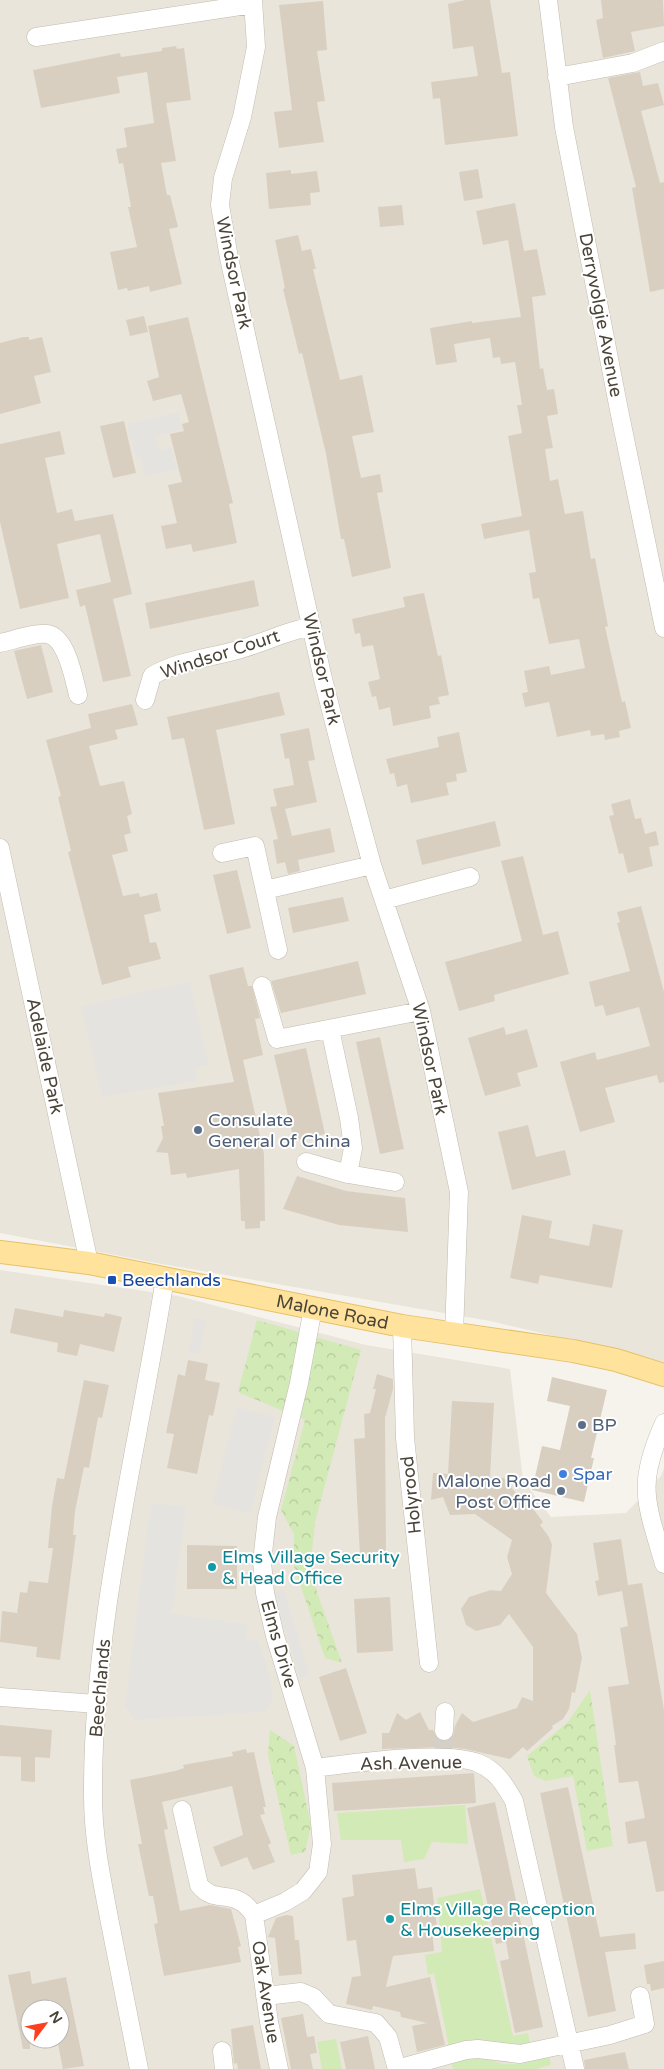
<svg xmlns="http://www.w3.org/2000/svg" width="664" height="2069" viewBox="0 0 664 2069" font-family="'Varela Round',sans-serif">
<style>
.residential{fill:#eae5da;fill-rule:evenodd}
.green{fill:#d2eab5}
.forest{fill:url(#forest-crowns)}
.parking{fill:#e5e3e0}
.building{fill:#d8cfc1}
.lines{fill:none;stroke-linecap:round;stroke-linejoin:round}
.minor-tunnel{stroke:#d4d0c8;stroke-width:18;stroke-dasharray:18 9;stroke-linecap:butt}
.minor-casing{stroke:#c2bbae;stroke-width:19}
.major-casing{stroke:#e6c16a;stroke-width:24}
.minor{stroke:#fff;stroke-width:18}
.major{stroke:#ffe39c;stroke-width:22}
.service-dot{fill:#5c6f8a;stroke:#fff;stroke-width:2}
.transit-dot{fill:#1a4fb4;stroke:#fff;stroke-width:2}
.shop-dot{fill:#3f7fe0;stroke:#fff;stroke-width:2}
.culture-dot{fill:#0f9aa8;stroke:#fff;stroke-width:2}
.labels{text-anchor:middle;stroke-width:4;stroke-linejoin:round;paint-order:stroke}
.street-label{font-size:18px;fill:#4b4439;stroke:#fff}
.service-label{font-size:18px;fill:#4e5e75;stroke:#fff;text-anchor:start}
.transit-label{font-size:18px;fill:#164399;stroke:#fff;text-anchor:start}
.shop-label{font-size:18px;fill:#366cbe;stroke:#fff;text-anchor:start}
.culture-label{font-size:18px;fill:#0d838f;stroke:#fff;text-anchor:start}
</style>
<defs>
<pattern id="forest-crowns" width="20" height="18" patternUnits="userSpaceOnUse" patternTransform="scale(1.25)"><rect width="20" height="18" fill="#d2eab5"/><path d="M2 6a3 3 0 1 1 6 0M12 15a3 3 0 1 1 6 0" fill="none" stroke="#b6ca9c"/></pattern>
</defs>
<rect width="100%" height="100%" fill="#f6f3ec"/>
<path class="residential" d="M0 0H664V1362L490 1321 162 1264 0 1233Z
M0 1270 178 1296 366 1345 510 1369 523 1480 551 1517 626 1513 661 1476 664 1468V2069H0ZM30 2009H60V2039H30Z"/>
<path class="green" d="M465 1805 468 1844 432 1842 424 1859 404 1862 401 1840H341L337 1813Z
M480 1889 513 2036 528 2033 530 2043 515 2046 479 2041 449 2047 434 1973 428 1975 425 1955 442 1952 437 1898Z
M336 2039 342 2069H322L317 2042Z
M549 2057 551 2065 536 2069H453L451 2062 480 2058 504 2064H520Z"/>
<path class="forest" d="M257 1320 361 1350 315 1522 310 1572 342 1663 325 1658 294 1566V1534L281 1510 305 1420 238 1392Z
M590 1690 613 1846 587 1851 573 1776 546 1781 534 1776 527 1756 568 1722Z
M270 1730 294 1746 311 1826 305 1852 291 1855 268 1755Z"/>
<path class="parking" d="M178 412 182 430 156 436 159 450 171 447 177 469 145 477 140 457 136 458 127 424Z
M190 981 209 1065 195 1068 197 1081 102 1097 81 1006Z
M194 1318 206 1320 200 1355 188 1353Z
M237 1407 275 1417 250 1514 212 1504Z
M151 1503 186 1507 172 1614 247 1624 246 1639 258 1641 271 1680 273 1699 265 1712 136 1720 125 1707Z
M284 1590 310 1675 300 1678 274 1593Z"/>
<path class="building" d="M465 0H490L502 73 510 72 518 136 445 145 440 98 433 99 431 82 478 76 473 46 453 49 448 4Z
M601 0H663L664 26 631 32 635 51 603 58 596 20 603 18Z
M323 1 327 50 317 51 325 101 317 102 324 142 279 148 274 112 292 110 279 5Z
M176 46 177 49 184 48 191 100 166 103 176 161 161 163 167 195H170L178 227 169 229 182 284 150 292 149 286 128 291 127 288 118 290 110 252 137 247 128 207H131L123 163 119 164 116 149 127 147 124 128 154 123 147 72 117 77 120 93 41 108 33 70 120 53 121 57 162 51V48Z
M640 72 643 86 658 83 664 105 641 111 660 183 664 182V289L650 292 632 188 636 187 608 78Z
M478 169 483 198 464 201 459 172Z
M291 170V174L317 171 320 192 310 193 311 205 269 209 266 173Z
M515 203 524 251 537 249 546 295 532 297 540 369 543 368 547 390 554 389 558 414 547 416 553 448 545 449 550 481 558 479 565 514 583 511 591 559 595 558 608 626 605 627 622 702 625 701 631 728 619 731 620 737 605 740 604 734 591 736 590 730 557 737 549 702 525 707 522 693 528 692 524 671 549 666 551 675 585 668 579 639 549 644 539 598 533 599 529 573 536 572 529 530 484 539 481 524 522 516 508 436 522 433 517 405H522L515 362 501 364 500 357 493 358 490 338 454 344 457 362 436 365 430 328 472 321V323L521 317 508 240 483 245 476 211Z
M402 205 404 225 380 227 378 207Z
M298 235 302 251 311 249 316 269H313L340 380 362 375 374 432 352 436 361 478 380 474 383 492 377 493 391 568 352 577 344 539H341L326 454 302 353 299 354 283 289 285 288 275 240Z
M144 316 148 332 130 336 126 320Z
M188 317 233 503 229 504 237 543 193 552 191 544 166 549 161 526 177 523 168 485 182 482 170 434 184 431 182 424 189 422 181 394 153 401 147 381 159 377 148 326Z
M23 337H29V340L42 337 51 372 34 376 41 403 0 414V343Z
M124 421 136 473 113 478 100 426Z
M60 431 65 454 45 458 57 513 72 509 75 521 113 514 132 594 113 599 131 676 103 682 85 605 80 607 76 590 111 582 100 534 57 544 69 598 20 609 0 522V444Z
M254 580 259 606 150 629 145 603Z
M424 593 438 656 441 655 449 695 438 697 440 704 429 706 431 718 393 726 390 707 379 710 376 696 372 697 368 682 380 679 373 645 362 647 360 633 355 634 352 619 405 607 403 597Z
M41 645 53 692 27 699 14 651Z
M279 692 285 715 216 730 235 824 204 830 184 738 172 740 167 717Z
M132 704 138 725 115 730 118 739 89 746 100 786 124 781 132 814 127 816 131 833 124 835 128 851 112 855 123 896 139 893 140 897 157 893 161 911 144 915 150 943 156 942 161 959 128 967 131 977 102 985 68 852 71 851 58 797 61 796 46 740 91 728 88 714Z
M309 728 315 760 308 761 317 802 285 809 292 836 330 828 335 852 298 860 300 871 288 874 285 862 277 864 273 840 278 839 270 807 277 806 273 789 294 785 289 758 285 759 280 734Z
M459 732 467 772 456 774 457 781 446 783 449 795 411 803 407 784 397 787 394 773 390 774 386 759 439 747 437 737Z
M630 799 635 819 641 818 645 834 656 831 659 845 649 847 653 866 628 873 623 853 619 854 609 816 614 815 611 804Z
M495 821 501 846 422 865 416 840Z
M523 856 543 935 558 931 569 974 494 995 495 1001 459 1011 445 962 522 941 501 861Z
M237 870 251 928 227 934 213 875Z
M343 897 349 921 293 933 288 908Z
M641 906 664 992V1082L659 1083 657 1075 605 1088 615 1122 580 1132 560 1062 595 1052 597 1060 650 1046 639 1007 606 1016 603 1005 595 1007 589 982 630 971 617 923 620 922 617 912Z
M358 961 366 994 281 1013 271 981Z
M243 967 248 986H252L260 1018 255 1019 263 1055 243 1060 264 1154 265 1221H260V1228L245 1229V1221H241L239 1169 187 1178 186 1173 171 1175 168 1153 156 1152 163 1138 161 1126H164L158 1093 234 1082 209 975Z
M504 1027 506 1035 527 1029 538 1067 517 1073 521 1086 485 1096 468 1038Z
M380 1037 404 1149 380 1154 356 1042Z
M306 1048 325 1134 294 1141 274 1055Z
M528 1125 536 1157 565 1150 571 1175 512 1190 498 1132Z
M297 1176 346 1191 405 1198 408 1232 339 1225 283 1209Z
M522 1215 552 1221 549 1238 589 1246 593 1224 623 1230 612 1288 540 1275 538 1284 510 1278Z
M15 1308 63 1317 64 1310 104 1317 105 1313 122 1317 114 1352 80 1344 77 1356 57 1352 58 1343 10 1333Z
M188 1360 208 1364 205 1380 220 1383 213 1416 209 1415 197 1474 167 1468 174 1434 166 1433 178 1374 185 1376Z
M377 1374 393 1379V1389L385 1418 386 1556 360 1557 354 1439 365 1438 364 1414 370 1413 376 1389H373Z
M552 1377 607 1390 591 1458H594L584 1502 532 1490 542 1446 560 1450 570 1406 547 1401Z
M84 1380 109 1385 102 1418 98 1417 89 1468 84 1467 75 1511 73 1535H76L74 1550 60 1660 36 1657 37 1647 0 1642 2 1611 17 1613 20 1592 27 1593 29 1581 48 1583 53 1548H48L52 1506 57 1478 64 1479Z
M452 1401 494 1403 490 1477 504 1478 518 1496 521 1493 543 1522 540 1525 549 1537 552 1545 546 1593 577 1634 582 1658 575 1693 572 1692 569 1709 563 1719 552 1726 553 1728 527 1751 523 1747 510 1759 465 1749 444 1747 382 1749V1733H389L397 1713 406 1720 420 1712 429 1730H433L438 1740 444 1742 453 1736 455 1726 462 1713 473 1722 517 1708 522 1697 533 1701V1647L509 1614 500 1625 476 1631 466 1625 461 1609 469 1597 491 1590 501 1591 512 1574 507 1557 512 1540 475 1514 450 1515 443 1497 431 1500 433 1473 448 1474Z
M621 1539 628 1585 642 1583 664 1710V1891L656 1892 646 1841 628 1844 625 1822 645 1818 638 1781 619 1783 614 1745H616L608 1687 629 1684 620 1628 628 1626 622 1591 598 1596 595 1581 599 1580 593 1543Z
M187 1545 237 1546V1589H187Z
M390 1597 393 1651 357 1653 354 1599Z
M346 1668 367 1733 340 1741 319 1677Z
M0 1725 52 1730 50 1758 35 1757V1782L21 1781V1757L0 1756Z
M246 1749 247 1753 254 1752 266 1807H263L265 1814 260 1815 271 1843 268 1845 275 1862 253 1870 247 1857 221 1867 213 1847 243 1835 232 1786 162 1802 168 1829 164 1830 180 1911 210 1905 231 1909 241 1946 238 1947 241 1962 164 1976 154 1924 158 1923 153 1896H149L138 1844H142L130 1780 175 1771 184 1768 183 1765 233 1756 232 1752Z
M474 1773 476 1803 334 1811 332 1783Z
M568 1787 600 1937 635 1933 636 1949 605 1952 616 2011 588 2017 540 1793Z
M495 1802 543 2027 515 2033 500 1961 509 1959 506 1942 496 1944 467 1808Z
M415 1868 418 1889 432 1887 437 1928 432 1929 434 1951 393 1956 386 1987 430 1977 445 2045 417 2052 412 2026 427 2023 401 2017 400 2012 373 2006 372 2010 346 2004 352 1977 361 1976 356 1940 347 1941 342 1898 354 1896 352 1875Z
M286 1915 293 1916 295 1940H299L302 1974 279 1976 275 1938 268 1937 276 1918Z
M664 1961V1988L651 1991 650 1984H647L644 1965Z
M30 1971 32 1984 66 1977 84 2066 63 2069 57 2039H60V2009H30V2049H23L8 1975Z
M303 2014 307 2037 314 2036 317 2053 310 2054 313 2069H291L281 2018Z
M253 2025 261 2069H238L237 2063 234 2064 231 2029Z
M368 2036 375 2069H346L340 2042Z
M625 2052 629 2069H585L584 2060Z"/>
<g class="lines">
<path class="minor-tunnel" d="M443 1750 444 1731"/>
<g class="minor-casing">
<path id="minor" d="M253 0 256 47 242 117 223 178 220 205 229 258 323 679 345 765 372 865 421 1011 459 1192 454 1335
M548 0 564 127 619 410 664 628
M36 37 253 4
M557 77 633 63 664 51
M0 643C11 641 36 632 47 634 67 637 74 679 78 695
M145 700 152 676C178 660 212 658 241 649 265 642 287 631 312 626
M0 848 89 1263
M222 853 255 846 278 950
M265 890 372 865
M384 900 470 877
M262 986 277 1039 421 1011
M330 1029 349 1118 353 1148 348 1174
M306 1162 348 1174 395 1182
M402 1326 405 1438 429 1663
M664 1423C636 1486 646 1501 664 1564
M0 1697 97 1704
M444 1731 445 1712
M315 1768C353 1763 444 1750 478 1763 496 1770 505 1785 514 1801L575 2069
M182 1810 199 1885C216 1906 235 1886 254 1915L269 2022 279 2069
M254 1915 285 1902 303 1891 318 1872 322 1844 315 1768 275 1636 265 1593 262 1562 267 1517 299 1383 313 1308
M265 1996 301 1992 313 1997 329 2014 376 2023 388 2037 397 2069
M222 2051 224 2069
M139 2069C129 2020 120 1972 110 1923 102 1881 93 1839 93 1796 92 1621 138 1450 165 1278
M397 2069 466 2050 478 2049 520 2054 610 2035 645 2024 640 1996"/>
</g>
<g class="major-casing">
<g id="major">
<path id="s1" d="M0 1252 89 1263 402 1326 573 1351 616 1360 664 1375"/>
</g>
</g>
<use href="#minor" class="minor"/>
<use href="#major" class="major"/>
</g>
<g class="service-dot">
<circle cx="198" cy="1130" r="5"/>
<circle cx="582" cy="1425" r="5"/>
<circle cx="561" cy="1491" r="5"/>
</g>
<rect class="transit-dot" x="107" y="1275" width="10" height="10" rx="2.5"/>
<circle class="shop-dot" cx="563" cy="1474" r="5"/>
<g class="culture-dot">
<circle cx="212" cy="1567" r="5"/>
<circle cx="390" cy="1919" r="5"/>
</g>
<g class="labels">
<g class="street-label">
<text transform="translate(234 273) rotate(78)" y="6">Windsor Park</text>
<text transform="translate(601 315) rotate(79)" y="6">Derryvolgie Avenue</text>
<text transform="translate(220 654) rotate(-18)" y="6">Windsor Court</text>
<text transform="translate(322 669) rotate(77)" y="6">Windsor Park</text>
<text transform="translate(45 1056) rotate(78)" y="6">Adelaide Park</text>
<text transform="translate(430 1059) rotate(78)" y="6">Windsor Park</text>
<text dy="6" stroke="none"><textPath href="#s1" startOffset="338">Malone Road</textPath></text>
<text transform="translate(411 1495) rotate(-96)" y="6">Holyrood</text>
<text transform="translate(279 1644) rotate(74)" y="6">Elms Drive</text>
<text transform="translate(100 1688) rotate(-85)" y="6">Beechlands</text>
<text transform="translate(411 1763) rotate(-1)" y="6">Ash Avenue</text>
<text transform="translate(266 1992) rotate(81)" y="6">Oak Avenue</text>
</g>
<g class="service-label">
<text x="208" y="1126">Consulate<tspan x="208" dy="21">General of China</tspan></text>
<text x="592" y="1431">BP</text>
<text x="551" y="1487" text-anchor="end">Malone Road<tspan x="551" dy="21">Post Office</tspan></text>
</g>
<g class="transit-label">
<text x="122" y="1286">Beechlands</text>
</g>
<g class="shop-label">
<text x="573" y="1480">Spar</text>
</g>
<g class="culture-label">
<text x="222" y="1563">Elms Village Security<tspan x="222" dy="21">&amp; Head Office</tspan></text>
<text x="400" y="1915">Elms Village Reception<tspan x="400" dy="21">&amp; Housekeeping</tspan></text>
</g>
</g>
<g transform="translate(45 2024) rotate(58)"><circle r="24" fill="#ffffff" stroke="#b7b4b0"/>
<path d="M0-4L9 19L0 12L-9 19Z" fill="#fc3f1d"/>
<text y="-8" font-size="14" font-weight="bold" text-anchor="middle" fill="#4b4439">N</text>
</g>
</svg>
